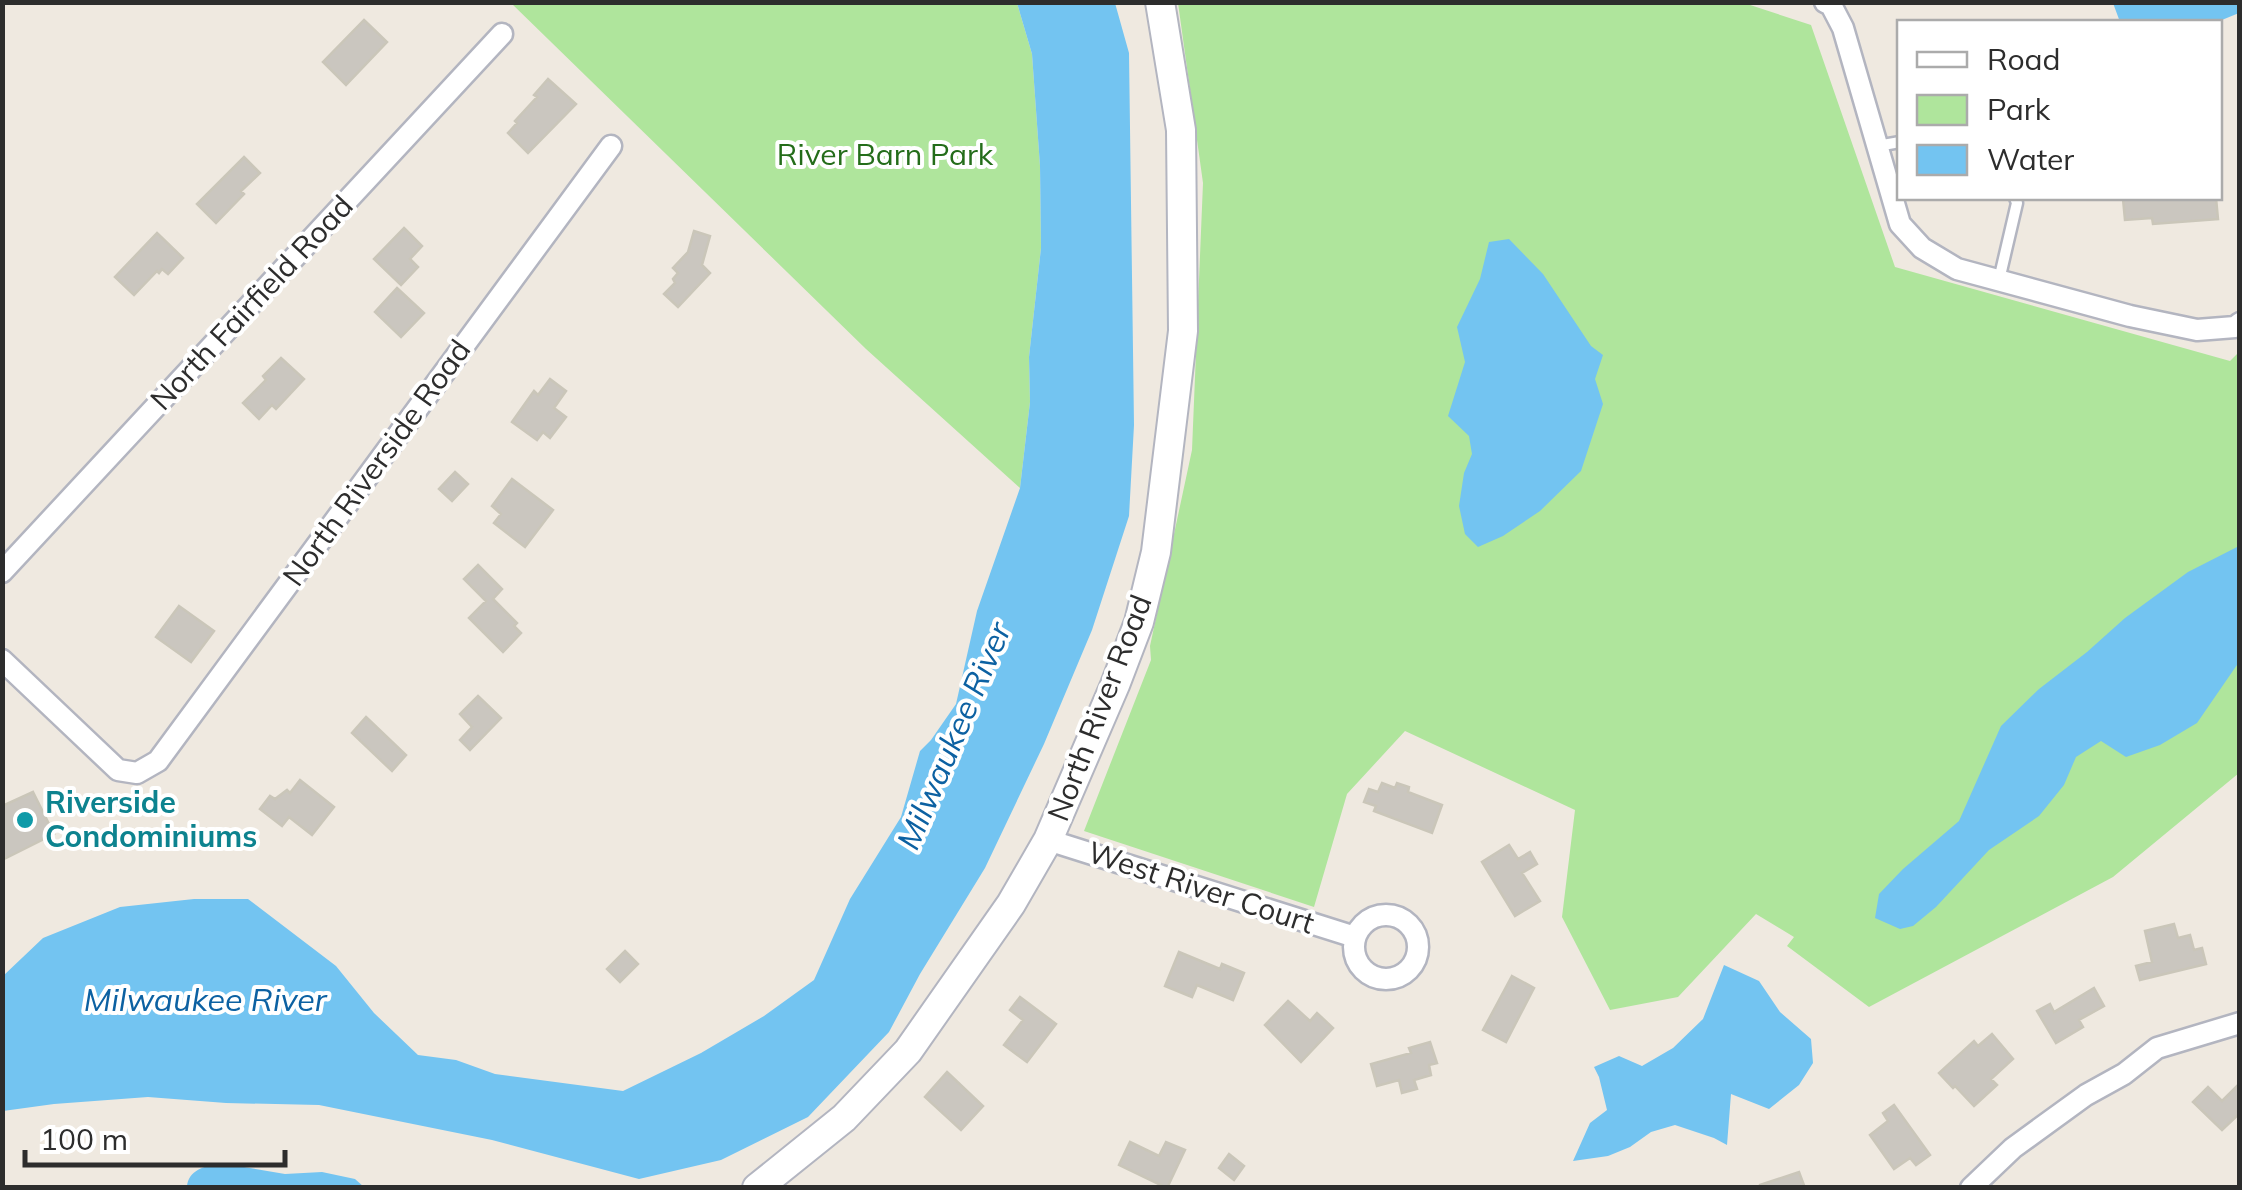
<svg xmlns="http://www.w3.org/2000/svg" width="2242" height="1190" viewBox="0 0 2242 1190" font-family="Mulish,sans-serif">
<style>
.green{fill:#afe59c}
.water{fill:#73c4f1}
.building{fill:#cac6bf;stroke:#cac6b9;stroke-width:2.5}
.lines{fill:none;stroke-linecap:round;stroke-linejoin:round}
.lane-casing{stroke:#b3b5c0;stroke-width:15}
.street-casing{stroke:#b3b5c0;stroke-width:25}
.secondary-casing{stroke:#b3b5c0;stroke-width:32}
.lane{stroke:#fff;stroke-width:10}
.street{stroke:#fff;stroke-width:20}
.secondary{stroke:#fff;stroke-width:28}
.culture-dot{fill:#0f9aa8;stroke:#fff;stroke-width:4}
.labels{text-anchor:middle;stroke-width:8;stroke-linejoin:round;paint-order:stroke}
.park-label{font-size:30px;fill:#246d1a;stroke:#fff}
.street-label{font-size:30px;fill:#2d2d2d;stroke:#fff}
.culture-label{font-size:30px;font-weight:bold;fill:#0d838f;stroke:#fff;text-anchor:start}
.water-label{font-size:32px;font-style:italic;fill:#0c61a2;stroke:#fff}
</style>
<rect width="100%" height="100%" fill="#efe9e0"/>
<path class="green" d="M1741 2 1811 25 1895 267 2230 361 2239 352V773L2113 877 1869 1007 1787 946 1794 937 1756 914 1678 997 1610 1010 1562 917 1575 810 1405 731 1347 794 1314 907 1084 831 1151 660 1150 646 1192 450 1203 183 1178 3Z
M511 3H1017L1032 54 1040 166 1041 248 1029 357 1030 402 1020 488 866 349Z"/>
<path class="water" d="M1017 3H1115L1129 53 1134 425 1129 516 1092 630 1044 744 985 868 920 974 889 1032 808 1117 721 1160 639 1179 492 1140 319 1105 226 1103 148 1097 54 1104 3 1111V976L43 938 120 907 194 899H248L336 966 374 1013 418 1055 456 1060 495 1074 623 1091 701 1053 764 1016 814 980 850 899 901 817 920 751 931 740 956 704 977 611 1020 488 1030 402 1029 357 1041 248 1040 166 1032 54Z
M2113 3H2239V13L2217 22H2120Z
M1509 239 1543 274 1591 346 1603 355 1595 379 1603 404 1581 471 1540 511 1503 536 1478 547 1465 534 1459 506 1464 473 1472 454 1469 436 1448 416 1465 362 1457 327 1480 279 1489 242Z
M2239 546V662L2197 723 2160 745 2126 757 2101 741 2076 757 2064 785 2039 816 1989 850 1936 907 1913 926 1900 929 1875 918 1879 894 1903 869 1959 821 2001 726 2039 689 2087 652 2125 618 2188 572Z
M1724 965 1759 981 1780 1012 1811 1039 1813 1063 1799 1085 1769 1109 1731 1094 1727 1145 1714 1138 1675 1125 1651 1132 1630 1147 1608 1156 1573 1161 1590 1123 1607 1110 1599 1077 1594 1067 1619 1056 1642 1066 1673 1048 1703 1019Z
M220 1163 285 1174 322 1172 355 1179 364 1187H187C188 1170 205 1166 220 1163Z"/>
<path class="building" d="M364 20 387 42 346 85 323 62Z
M548 79 576 104 528 153 508 133 517 123 515 121 537 97 534 95Z
M244 157 260 173 241 191 244 194 216 223 197 204Z
M2141 198H2216L2218 219 2153 224 2152 218 2125 220 2123 199Z
M404 228 422 246 410 259 418 267 401 285 374 259Z
M694 231 710 236 702 265 710 273 678 307 664 294 675 283 673 279 678 273 673 268 688 252Z
M157 233 183 258 168 274 162 269 159 273 157 271 134 295 115 277Z
M397 288 424 313 401 337 375 312Z
M281 358 304 379 276 409 272 405 259 419 243 403 266 380 263 376Z
M550 379 566 391 554 408 566 417 550 438 543 432 537 440 512 422 534 391 538 395Z
M455 472 468 484 452 501 439 489Z
M512 479 553 510 525 547 494 523 501 514 492 506Z
M478 565 502 589 493 599 517 623 514 626 521 633 503 652 469 618 486 601 464 579Z
M179 606 214 631 191 662 156 637Z
M478 696 501 718 470 750 460 740 472 727 460 714Z
M366 717 406 755 392 771 352 733Z
M300 780 334 807 312 835 289 817 282 826 260 809 270 796 275 799 287 790 290 793Z
M1382 783 1395 788 1397 783 1409 787 1408 792 1442 805 1432 833 1374 811 1376 806 1364 802 1369 789 1378 792Z
M33 792 54 834 2 860V806Z
M1509 845 1518 859 1530 852 1537 864 1522 873 1540 901 1515 916 1482 862Z
M2174 924 2178 938 2190 935 2194 950 2202 948 2206 964 2140 980 2136 966 2152 962 2145 931Z
M625 951 638 964 620 982 607 969Z
M1179 952 1220 969 1222 964 1244 973 1233 1000 1197 985 1192 997 1165 986Z
M1512 976 1534 988 1506 1042 1483 1030Z
M2094 988 2104 1006 2079 1020 2083 1027 2056 1043 2037 1011 2050 1004 2054 1012Z
M1020 997 1056 1024 1027 1062 1004 1045 1023 1020 1010 1010Z
M1288 1001 1310 1021 1317 1013 1333 1028 1301 1062 1265 1025Z
M1992 1034 2013 1059 1991 1079 1997 1085 1974 1106 1955 1086 1953 1088 1939 1073 1974 1041 1978 1046Z
M1430 1042 1437 1063 1429 1065 1431 1075 1414 1080 1417 1089 1402 1093 1399 1080 1377 1086 1371 1064 1411 1053 1409 1048Z
M947 1072 983 1106 961 1130 925 1097Z
M2240 1083V1113L2222 1130 2193 1102 2208 1087 2222 1101Z
M1894 1105 1930 1155 1916 1165 1910 1158 1894 1169 1870 1135 1888 1121 1883 1113Z
M1130 1142 1159 1156 1166 1142 1185 1150 1167 1188 1119 1165Z
M1229 1154 1244 1166 1234 1180 1219 1168Z
M1799 1172 1805 1188H1760V1185Z"/>
<g class="lines">
<g class="lane-casing">
<path id="lane" d="M1877 146 1900 142
M1999 280 2017 203 2015 198"/>
</g>
<g class="street-casing">
<path id="street" d="M1825 2 1831 5 1843 28 1900 224 1922 248 1957 269 2130 316 2197 330 2235 327 2240 323
M2 572 502 34
M2 660 118 770 137 773 158 761 611 146
M1048 840 1355 937
M1354 947a32 32 0 1 1 64 0a32 32 0 1 1-64 0Z
M1971 1188 2013 1148 2086 1095 2124 1074 2157 1048 2240 1023"/>
</g>
<g class="secondary-casing">
<path id="secondary" d="M757 1188 844 1118 908 1051 1011 904 1048 840 1115 685 1139 622 1156 552 1183 331 1181 130 1160 2"/>
</g>
<use href="#lane" class="lane"/>
<use href="#street" class="street"/>
<use href="#secondary" class="secondary"/>
</g>
<circle class="culture-dot" cx="25" cy="820" r="10"/>
<g class="labels">
<g class="park-label">
<text x="885" y="165">River Barn Park</text>
</g>
<g class="street-label">
<text transform="translate(252 303) rotate(-47)" y="10">North Fairfield Road</text>
<text transform="translate(377 463) rotate(-54)" y="10">North Riverside Road</text>
<text transform="translate(1100 708) rotate(-69)" y="10">North River Road</text>
<text transform="translate(1201 888) rotate(18)" y="10">West River Court</text>
</g>
<g class="culture-label">
<text x="45" y="813">Riverside<tspan x="45" dy="34">Condominiums</tspan></text>
</g>
<g class="water-label">
<text transform="translate(954 736) rotate(-67)" y="11">Milwaukee River</text>
<text x="205" y="1011">Milwaukee River</text>
</g>
</g>
<rect width="2242" height="1190" fill="none" stroke="#2d2d2d" stroke-width="10"/>
<rect x="1897" y="20" width="325" height="180" fill="#ffffff" stroke="#ababab" stroke-width="2.5"/>
<rect x="1917" y="52" width="50" height="15" fill="#ffffff" stroke="#ababab" stroke-width="2.5"/>
<text x="1987" y="70" font-size="30" fill="#2d2d2d">Road</text>
<rect x="1917" y="95" width="50" height="30" fill="#afe59c" stroke="#ababab" stroke-width="2.5"/>
<text x="1987" y="120" font-size="30" fill="#2d2d2d">Park</text>
<rect x="1917" y="145" width="50" height="30" fill="#73c4f1" stroke="#ababab" stroke-width="2.5"/>
<text x="1987" y="170" font-size="30" fill="#2d2d2d">Water</text>
<path d="M25 1150v15h260v-15" fill="none" stroke="#2d2d2d" stroke-width="5"/>
<text x="40" y="1150" font-size="30" fill="#2d2d2d" stroke="#ffffff" stroke-width="8" paint-order="stroke">100 m</text>
</svg>
